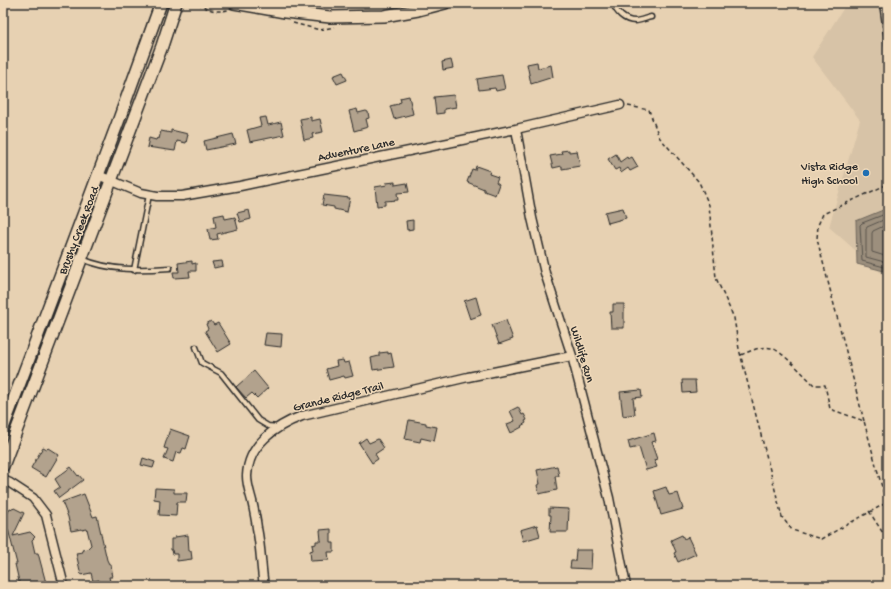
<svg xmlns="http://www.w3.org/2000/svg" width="891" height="589" viewBox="0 0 891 589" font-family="'Gochi Hand',sans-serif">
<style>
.built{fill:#d7c3a7}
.water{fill:#9c8f7d;stroke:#6f675c}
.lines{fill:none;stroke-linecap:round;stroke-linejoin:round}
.shore{stroke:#58534c;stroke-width:1}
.building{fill:#b2a28d;stroke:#2b2b2b}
.lane-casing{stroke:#2b2b2b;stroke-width:7}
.street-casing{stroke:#2b2b2b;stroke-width:11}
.secondary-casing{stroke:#2b2b2b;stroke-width:14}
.path{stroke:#2b2b2b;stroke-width:1.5;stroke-dasharray:4 3;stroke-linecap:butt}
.lane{stroke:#efd8b8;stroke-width:4}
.street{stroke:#efd8b8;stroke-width:8}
.secondary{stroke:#efd8b8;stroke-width:11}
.poi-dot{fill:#1f6fb2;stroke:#efd8b8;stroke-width:1.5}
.labels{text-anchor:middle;stroke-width:3;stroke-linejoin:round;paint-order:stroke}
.street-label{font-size:12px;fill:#2b2b2b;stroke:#efd8b8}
.poi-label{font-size:12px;fill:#2b2b2b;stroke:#efd8b8;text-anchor:end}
</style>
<rect width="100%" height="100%" fill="#e7d1b2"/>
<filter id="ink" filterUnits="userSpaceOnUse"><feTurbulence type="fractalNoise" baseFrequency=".025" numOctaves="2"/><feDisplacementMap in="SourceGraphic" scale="8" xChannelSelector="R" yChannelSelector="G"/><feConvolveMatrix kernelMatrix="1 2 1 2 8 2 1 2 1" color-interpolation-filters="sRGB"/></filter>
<g filter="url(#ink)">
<path class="built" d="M847 3H888V279L829 227 860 120 812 57Z"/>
<path class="water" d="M888 208V272L857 264 856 221Z"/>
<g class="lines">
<path class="shore" d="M888 213 862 223 860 225 862 261 888 268
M888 218 867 227 866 229V257L888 263
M888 224 873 231 872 233V252L888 257"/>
</g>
<path class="building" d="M451 60 453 68 443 70 442 62Z
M537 62 538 68 551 65 553 77 531 84 527 64Z
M343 72 347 80 337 84 333 76Z
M502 75 505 89 496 91 495 88 479 90 477 79Z
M454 95 456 107 444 109V113L436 114 434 97Z
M409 96 413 114 394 119 390 106 398 104V103L401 102 400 98Z
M357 109 358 113 366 111 368 112 369 118 366 119 368 127 354 131 349 111Z
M266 117 268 125 281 122 284 135 250 142 247 130 261 126 259 118Z
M311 117V121L320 119 323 132 312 134 313 138 304 140 300 119Z
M171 130 188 134 186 143 177 141 175 151 147 147 149 138 156 140 157 138 159 139 161 131 171 133Z
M233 134 236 144 206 150 204 141Z
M569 150V152L577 151 580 166 562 169V166L553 168 550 156 562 154 561 151Z
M616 154 620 162 627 157 628 159 632 157 638 167 630 171 628 168 621 173 619 168 615 170 608 159Z
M476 166 490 171 489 174 498 177 496 182 499 184 495 195 484 191V189L467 182 472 169 475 170Z
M395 182V185L407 183 409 192 397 193 398 200 385 201V205L377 206 375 187 387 185 386 183Z
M324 195 350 198 347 212 334 209V207L322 205Z
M623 208 626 218 608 223 605 212Z
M249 210 251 219 240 222 237 213Z
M224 214 225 219 235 217 238 229 217 234 218 239 210 240 208 229 216 227 214 216Z
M413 220V229L407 230 406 221Z
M192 261V264L196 263V271H189L190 277 174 278 173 272H179L178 263Z
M222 261 223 266 214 268 212 262Z
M476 297 481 315 470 319 464 301Z
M613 304H624V328H611L610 312H613Z
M506 320 513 339 499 344 492 325Z
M211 321 214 325 218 323 231 344 218 352 205 331 208 329 206 324Z
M266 333 282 334 281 347 264 345Z
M388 352V354L391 353 394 367 373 370 371 358 379 356V353Z
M343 360 344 363 349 362 353 376 345 378 344 376 329 380 326 369 337 366 336 361Z
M254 371 268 388 257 398 252 393 246 398 236 387Z
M682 380H695L696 392 683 393Z
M641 390 642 397 633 398 635 414 623 416 620 392Z
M518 407 522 415 524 414 527 420 525 421 526 423 521 426 522 427 511 433 507 424 515 421 510 411Z
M409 420 426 423V425L437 427 434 441 421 438 420 442 405 439Z
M170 429 190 436 186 449 183 448 181 453 176 452 173 462 164 459 168 449 164 448Z
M654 433 656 441 651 442 657 459 654 460 657 467 646 470 639 447 630 449 628 441Z
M366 438 369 443 378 439 384 448 375 454 378 459 372 463 359 443Z
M43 447 47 449 48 448 59 455 46 477 31 468Z
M143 458 155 462 153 468 141 465Z
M557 466 559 476H555L557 490 539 494 537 485 540 484 537 470Z
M71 467 78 476 79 475 83 480 59 498 54 491 60 487 55 479Z
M666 487 669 495 678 493 683 509 661 515 654 491Z
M155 488 174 489V493H187L186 502H177L176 516 159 515 160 500 154 499Z
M84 494 93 517 97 516 107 560 109 564H111L112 572H111L112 577H109L111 586H100L99 580 93 581 91 573 81 575 76 553 83 552 82 550 87 549 91 545 87 529 82 530V529L71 531 68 517 62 502Z
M10 508 13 509 14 508 24 513 13 536 30 532 35 537 32 540 35 553H38L46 583 43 584V586H20L15 564H17L8 529 3 526V522Z
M549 508 569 509 568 532H550L551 515H549Z
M537 525 540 536 523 541 520 530Z
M331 529V543H334V552H328L329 560 311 561 310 551 313 550 312 545 316 544V541H321L320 530Z
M188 535 189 551H191L192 559 177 561V554H173L172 550H171V539H175V537Z
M682 535 684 539 688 537 696 554 678 562 674 553 676 552 671 540Z
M576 550H592L591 569 570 568 571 561H575Z"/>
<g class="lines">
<g class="lane-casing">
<path id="lane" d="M613 3C616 12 624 21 635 21 640 21 646 18 651 17
M882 3 888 46
M82 259C110 271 140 270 170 268
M134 270 149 195
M196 347 202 363 221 373 258 420 268 426 278 427"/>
</g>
<g class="street-casing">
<path id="street" d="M516 129 532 218 545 273 572 356 609 498 626 586
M98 175 141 193 157 196H182L240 186 516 129 620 105
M3 480 10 483 33 498 46 515 64 586
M264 586C261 567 261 547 257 528 256 519 254 510 252 501 250 493 247 485 247 476 248 445 275 426 302 416L468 377 572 356"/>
</g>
<g class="secondary-casing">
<path id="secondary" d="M234 3 285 12 330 17 384 16 418 10 445 3
M3 428 118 122 161 3
M3 466 162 46 176 3"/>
</g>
<path class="path" d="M190 3C208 5 208 14 228 10
M454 7 468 3
M293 23 320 30 334 27
M628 106 649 110 659 137 699 182 709 205 716 278 734 318 739 349 782 517 792 530 821 539 888 502
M741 355C750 351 760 346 771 348 780 349 806 377 814 385H825L830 409 864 421 886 502
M864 421 817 239 818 225 823 214 888 184
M869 511 888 541"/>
<use href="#lane" class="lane"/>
<use href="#street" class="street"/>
<use href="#secondary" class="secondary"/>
</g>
</g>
<circle class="poi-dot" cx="866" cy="173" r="4"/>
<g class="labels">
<g class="street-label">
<text transform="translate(356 149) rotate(-12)" y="4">Adventure Lane</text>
<text transform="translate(78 230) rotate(-69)" y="4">Brushy Creek Road</text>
<text transform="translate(583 354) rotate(73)" y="4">Wildlife Run</text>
<text transform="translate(338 396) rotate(-14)" y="4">Grande Ridge Trail</text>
</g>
<g class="poi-label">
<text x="858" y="170">Vista Ridge<tspan x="858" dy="14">High School</tspan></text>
</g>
</g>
<rect width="891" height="589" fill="none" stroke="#efd8b8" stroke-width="16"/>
<rect x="8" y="8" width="875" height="573" fill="none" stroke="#2b2b2b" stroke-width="1.5" filter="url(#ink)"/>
</svg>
